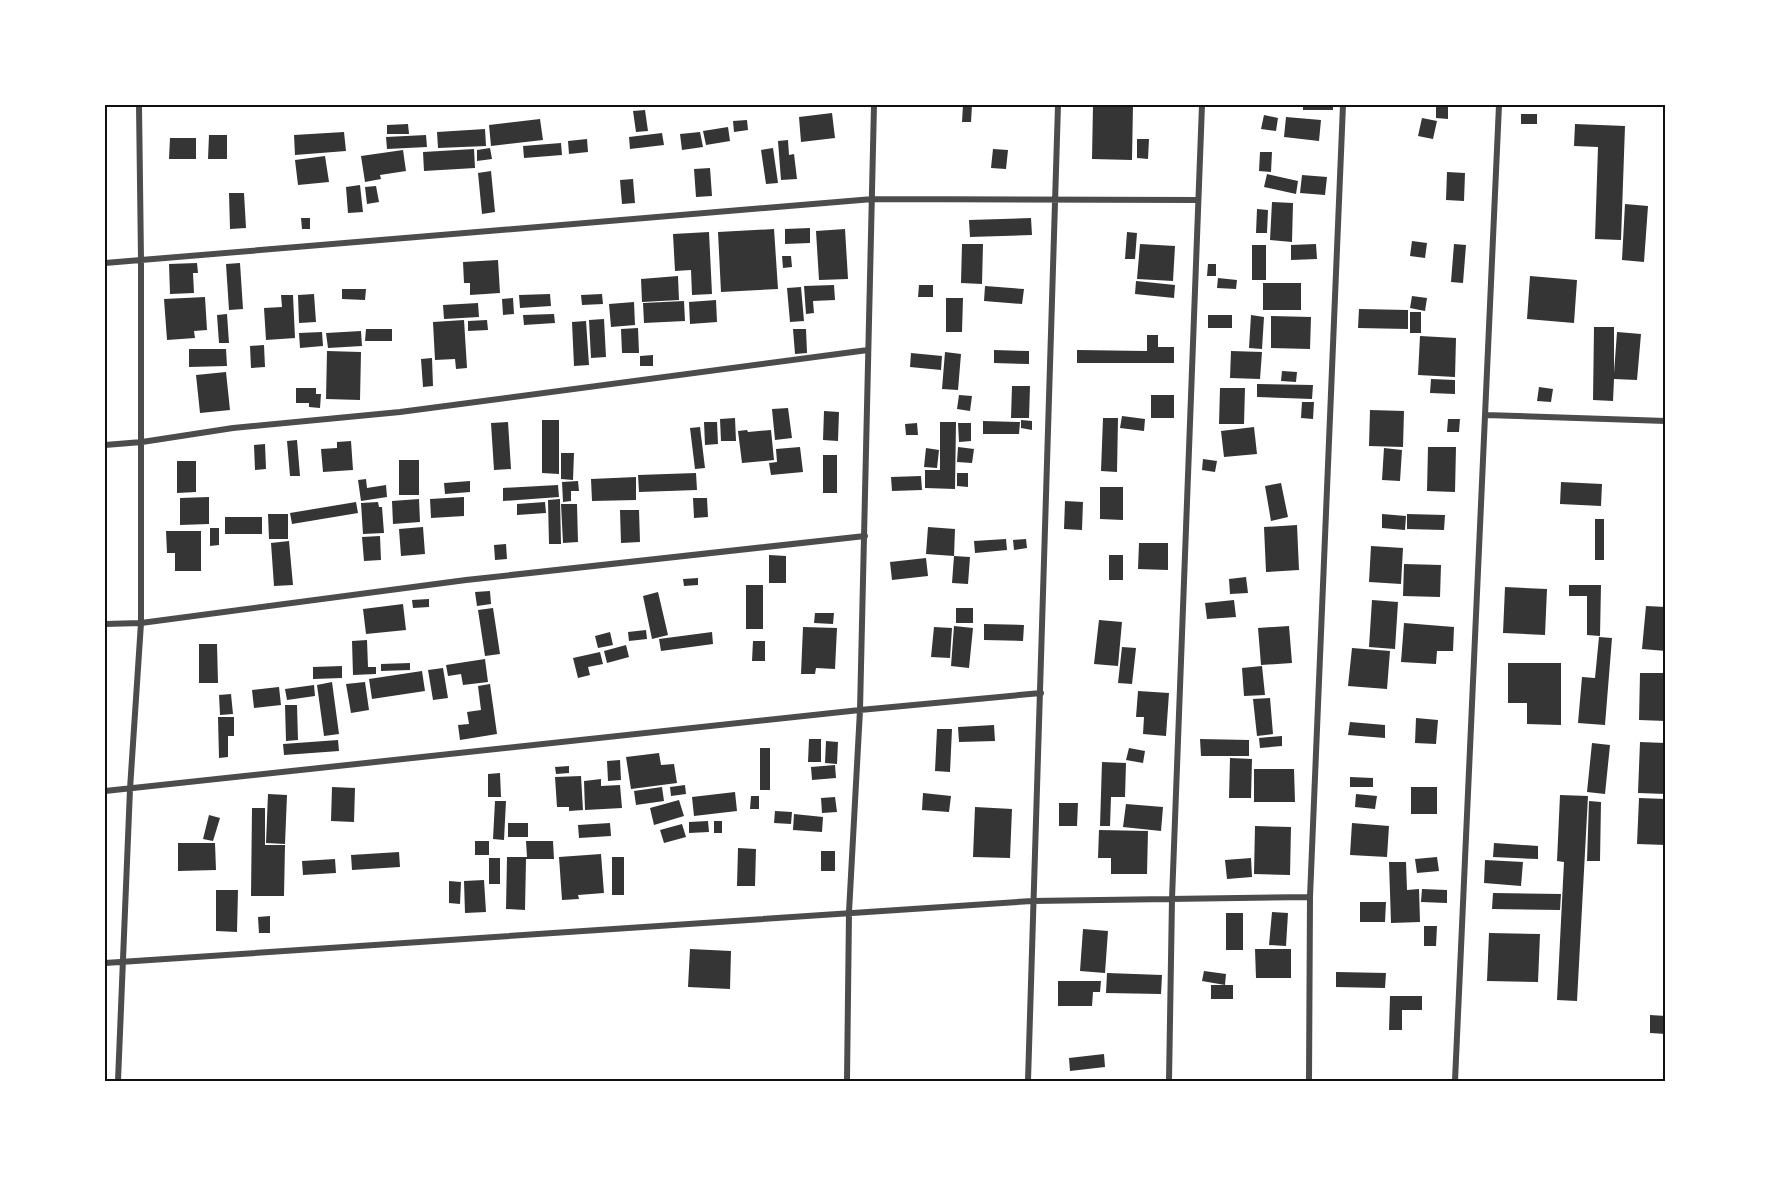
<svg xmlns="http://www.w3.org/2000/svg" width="1771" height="1186" viewBox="0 0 1771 1186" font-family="Lato,sans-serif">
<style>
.building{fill:#353535}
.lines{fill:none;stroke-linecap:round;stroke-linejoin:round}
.minor{stroke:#4c4c4c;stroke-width:6}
.neatline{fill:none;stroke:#111;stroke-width:2}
</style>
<rect width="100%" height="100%" fill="#fff"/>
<path class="building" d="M963 105H972L971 122H962Z
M1093 105H1133L1132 160 1092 159Z
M1303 105H1333V110H1303Z
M1436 105 1448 106V119L1436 118Z
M645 110 648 131 636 132 633 111Z
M832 113 835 138 801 142 799 117Z
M1521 114H1537V124H1521Z
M1264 115 1278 118 1276 131 1261 129Z
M1286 117 1321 120 1319 141 1284 137Z
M1422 118 1437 121 1433 139 1418 136Z
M540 119 543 140 491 146 489 125Z
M747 120 748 130 734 132 733 121Z
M408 124 409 134H387V125Z
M1575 124 1625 126 1621 240 1595 239 1598 147 1574 146Z
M728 127 730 141 706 145 703 131Z
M485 129 486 146 438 148 437 132Z
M344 132 346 151 295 155 294 135Z
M700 132 703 147 682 150 680 134Z
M662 133 664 145 630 149 629 137Z
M209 135H227V159H208Z
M426 135 427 147 387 149 386 137Z
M170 138H196V159H169Z
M587 139 588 152 569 154 568 141Z
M1137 139H1149L1148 159 1137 158Z
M788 140 789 155 794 154 797 179 781 180 778 141Z
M561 143 562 155 524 158 523 146Z
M490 148 492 159 477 161V150Z
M773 148 778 183 766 184 761 150Z
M474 149 475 168 424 171 423 152Z
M993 149 1008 150 1006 169 991 168Z
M403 150 406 171 380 175 381 179 365 182 361 156Z
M1260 152H1272L1271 172 1259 171Z
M325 156 329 182 298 185 295 160Z
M710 168 712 196 696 197 694 169Z
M491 171 495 212 482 214 478 173Z
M1447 172 1465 173 1464 201 1446 200Z
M1267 174 1298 181 1296 194 1264 187Z
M1302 175 1327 177 1325 195 1300 193Z
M633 179 635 203 622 204 620 180Z
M360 185 363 212 348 213 346 187Z
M376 186 379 202 367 204 365 187Z
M229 193H244L246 228 230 229Z
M1272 202 1293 203 1292 242 1270 240Z
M1625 204 1648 206 1644 262 1622 260Z
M1257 209 1268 210 1267 233H1256Z
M301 218H310V229H302Z
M1031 218 1032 235 970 237 969 220Z
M810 228V243L785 244V229Z
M774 229 778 289 721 292 718 232Z
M845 229 848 279 819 280 816 231Z
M709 232 712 294 692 295 691 270 675 271 673 234Z
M1127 232 1137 233 1135 259H1125Z
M1412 241 1427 243 1425 258 1410 256Z
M962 244H983L982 284 961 283Z
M1140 244 1175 246 1173 281 1137 279Z
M1316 244 1317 259 1291 260V245Z
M1454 244 1466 245 1463 283 1451 282Z
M1252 245H1266V280H1252Z
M782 256H791L792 267 783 268Z
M498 260 500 293 470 295V283H464L463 262Z
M197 263 198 273H193L194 293 170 294 169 264Z
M240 263 243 309 229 310 226 264Z
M1208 264H1216V276H1207Z
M678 276 679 300 642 302 641 279Z
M1530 276 1577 280 1574 323 1527 319Z
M1218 278 1237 280 1236 289 1217 288Z
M1136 281 1175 285 1174 298 1135 294Z
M1263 283H1301V310H1263Z
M834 285 835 300 813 301 814 313 806 314 804 286Z
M919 285H933V297H918Z
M985 286 1024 289 1022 304 984 301Z
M801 287 804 321 790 322 787 288Z
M342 289H366L365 300 342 299Z
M314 294 316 322 299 323 298 295Z
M550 294 551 306 520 308 519 295Z
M602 294 603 304 582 305 581 295Z
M281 295H293L295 338 266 340 264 308 282 307Z
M1412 296 1427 298 1425 311 1410 308Z
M205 297 207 330 194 331 195 338 167 340 164 299Z
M513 298 514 314 503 315 502 299Z
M946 298H963L962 332H946Z
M716 300 717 322 690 324 689 302Z
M684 301 685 321 644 323 643 303Z
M634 302 635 325 611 327 609 304Z
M478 303 479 317 444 319 443 305Z
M1359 309 1408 310V329L1358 328Z
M1410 312H1421V333H1410Z
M227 314 229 343H219L217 315Z
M554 314 555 323 524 325 523 315Z
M1208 315H1232V328H1208Z
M1251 315 1264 317 1262 349 1249 348Z
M1271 316 1311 317 1310 349 1271 348Z
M604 319 606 357 591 358 589 320Z
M464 320 467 368 456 369 455 359 435 360 433 322Z
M487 320 488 330 468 331V321Z
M586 321 589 365 574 366 572 322Z
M1594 327H1614V373L1617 332 1641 334 1637 380 1614 379 1613 401 1593 400Z
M638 328 639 353H622L621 329Z
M366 329H392V341H365Z
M793 329H806L807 353 795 354Z
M361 331 362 346 328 348 326 333Z
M322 332 323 346 300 348 299 333Z
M1147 335H1158V347H1174V363H1077V350L1147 351Z
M1420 336 1456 338 1455 377 1418 375Z
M264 345 265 367 251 368 250 346Z
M189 349H226L227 366 189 367Z
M994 350 1029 351V364L994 363Z
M327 351 361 352 360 400 326 399Z
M1231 351 1262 352 1260 379 1230 378Z
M945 352 961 354 958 390 942 389Z
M911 353 942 356 941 370 910 367Z
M653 355V366H640V356Z
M432 358 433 386 423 387 421 359Z
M1282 371 1297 372 1296 382 1281 381Z
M226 372 230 410 200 413 196 375Z
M1431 379 1455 380V394L1430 393Z
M1257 384 1313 385 1312 399 1257 397Z
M1012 386H1030L1029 418H1011Z
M1539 387 1553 389 1551 402 1537 401Z
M296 388H316V394H321L320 408 309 407V403H296Z
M1220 388H1245L1244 424H1219Z
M959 395 972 396 970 411 957 409Z
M1151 395H1174V418H1151Z
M1302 402H1314L1313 419 1301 418Z
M788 408 792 438 775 440 772 409Z
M1370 410 1404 411 1403 447 1369 446Z
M824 411 839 412 838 441 823 440Z
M1122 416 1145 419 1144 431 1120 428Z
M735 418 736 441H721L720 419Z
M1103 418H1118L1117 472 1101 471Z
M1448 419H1460L1459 432H1447Z
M542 420H559V474L542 473Z
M1021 420 1032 421V430L1021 428Z
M983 421 1020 422 1019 434H983Z
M508 422 511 469 494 470 491 423Z
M704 422H717L718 444 705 445Z
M940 422H956L955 489 925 488V470H940Z
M917 423 918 435H906L905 424Z
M958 423H971V441L959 442Z
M700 427 705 468 695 469 690 428Z
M1254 427 1257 454 1224 457 1221 431Z
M747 430 748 432 771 430 774 460 742 463 738 431Z
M297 440 300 476H290L287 441Z
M351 441 353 470 323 472 321 449 337 448V442Z
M265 444 266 469 255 470 254 445Z
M800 447 803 472 771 475 769 463 777 462 776 449Z
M958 447 974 449 972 463 957 462Z
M1428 447H1456L1455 492 1427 491Z
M926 448 939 450 937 468 924 467Z
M1384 448 1402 450 1400 481 1382 480Z
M561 453H574L573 480 561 479Z
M823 455H837V493H823Z
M1203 459 1217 461 1215 472 1202 470Z
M399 460H419V495H399Z
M177 461H196V492L177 493Z
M696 473 697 490 639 492 638 475Z
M957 473H968V487L957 486Z
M921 476 922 490 892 491 891 477Z
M636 477V500L592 501 591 479Z
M366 479 367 488 386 485 387 497 361 501 358 480Z
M470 481V492L445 494 444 483Z
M578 481 579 491H571V501L563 502 562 482Z
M1561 482 1602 484 1601 506 1560 504Z
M1281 483 1288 517 1271 521 1265 486Z
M558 485 559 497 503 501V488Z
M1100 487H1123V520L1100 519Z
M209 497V524L180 525V498Z
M464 497V516L431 518 430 499Z
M693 498H707L708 517 694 518Z
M419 499 420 522 393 524 392 501Z
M560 499 561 544H549L548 500Z
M1065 501 1083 502 1082 530 1064 529Z
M356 502 358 513 292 524 290 513Z
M378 502 379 507H382L384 533 363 534 361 503Z
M545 502 546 513 517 515V504Z
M561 504H577L578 542 563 543Z
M620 510H639L640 542 621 543Z
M268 514H288V539H269Z
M1382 514 1406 516 1405 530 1382 528Z
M1407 514 1445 515 1444 530 1407 529Z
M225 517H262V534H225Z
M1595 519H1604V560H1595Z
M1297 525 1299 570 1266 572 1264 527Z
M423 527 425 554 401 556 399 529Z
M928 527 955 529 954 556 926 554Z
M210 528H219V545L210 546Z
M166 531H201V571H175V553H167Z
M380 536 381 560 364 561 362 537Z
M1006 539 1007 550 975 553 974 541Z
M1026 539 1027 548 1014 550 1013 540Z
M289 541 293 585 274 586 271 543Z
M1139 543H1168V570L1138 569Z
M506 544 507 559 495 560 494 545Z
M1371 546 1403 548 1401 584 1369 582Z
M769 555 786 556V583H769Z
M1109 555H1123V580H1109Z
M954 556 970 557 968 584 952 583Z
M926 558 928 576 892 580 890 562Z
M1404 564 1441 565 1440 597 1403 596Z
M1246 577 1248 593 1230 594 1229 579Z
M698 578V585L684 586 683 579Z
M746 585H763V629H746Z
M1569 585H1601L1600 636 1587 635V596H1569Z
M1505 587 1547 589 1545 635 1503 633Z
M490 591 491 604 477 606 475 592Z
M658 592 668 635 652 639 643 596Z
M429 599V607L413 608 412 600Z
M1234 600 1236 617 1207 619 1205 603Z
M1372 600 1398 602 1395 649 1369 647Z
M403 604 406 630 366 634 363 609Z
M1646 606 1666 607V651L1642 649Z
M493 608 500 654 485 656 478 610Z
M956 608H973V623H956Z
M815 613H834L833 624 814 623Z
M1099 620 1122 622 1118 666 1094 664Z
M1404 623 1454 627 1453 651H1437L1436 664 1401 662Z
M984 624 1024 625 1023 641 984 640Z
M954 626 973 628 969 668 951 666Z
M1289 626 1292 663 1261 665 1258 628Z
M803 627 837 628 835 669 816 668 815 674H801Z
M934 627 952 628 950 658 931 657Z
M646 630 647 639 629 641 628 632Z
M610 632 613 645 598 648 595 636Z
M712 632 713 644 661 651 659 639Z
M1599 637 1612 638 1605 725 1578 723 1582 677 1595 678Z
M367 640 368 667H376V674L353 675 352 641Z
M753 641H765V661H752Z
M199 644H217L218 683H199Z
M626 645 629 657 607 663 604 651Z
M1122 647 1136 648 1132 684 1118 683Z
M1352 648 1390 651 1387 689 1348 686Z
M600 652 603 664 588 667 590 675 578 678 573 658Z
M485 659 488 682 463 685 461 674 448 676 446 665Z
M410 663V670L381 671V664Z
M1508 663H1561V725L1527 724V703H1508Z
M342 666V678L313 679V667Z
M1262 666 1265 695 1244 696 1242 668Z
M443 668 448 698 433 700 428 670Z
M422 671 425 691 372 699 369 679Z
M1640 673H1666V721L1639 720Z
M332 682 339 734 324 736 317 685Z
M365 682 369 710 351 713 346 684Z
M490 684 497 734 460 740 458 725 469 724 467 712 481 710 478 686Z
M314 685 315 696 287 700 285 689Z
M279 687 281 705 254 708 252 690Z
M1138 691 1169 693 1166 736 1143 734 1144 717H1136Z
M231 694 233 714 220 715 219 695Z
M1270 698 1273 734 1257 736 1253 699Z
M285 705H297L298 740 286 741Z
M218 717H234V736H228V757L219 758Z
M1416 718 1438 720 1436 744 1415 743Z
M1350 722 1385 725V738L1348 735Z
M994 725 995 741 959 742 958 727Z
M937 729H952L950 772 935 771Z
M1282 736V746L1260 748 1259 738Z
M809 739H821V762H808Z
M1200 739 1249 740V756H1201Z
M338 740 339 751 284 755 283 744Z
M826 741 838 742 837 764 825 763Z
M1640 742 1666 743V794L1638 793Z
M1592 743 1610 745 1605 794 1587 792Z
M760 748H770V790H760Z
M1129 748 1145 751 1143 763 1126 760Z
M659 753 661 765 674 764 677 783 631 789 626 757Z
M1230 758 1252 759 1251 798H1229Z
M620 760 621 780 608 781 607 761Z
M1102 762 1126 763 1125 797H1111L1110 826H1100Z
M835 765 836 778 812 780 811 767Z
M569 766V773L556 774 555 767Z
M1254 769H1294L1295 802H1254Z
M500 773 501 797H488V774Z
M581 776 583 810 569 811V807H557L555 777Z
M1350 777 1373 778V787H1350Z
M601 779V786L620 785 622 808 585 810 584 781Z
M685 785 686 794 671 796 670 787Z
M332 787 355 788 354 822 331 821Z
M662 787 664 801 636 805 634 791Z
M1411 787H1437V814H1411Z
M735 792 737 811 694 816 692 797Z
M923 793 951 796 949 812 922 810Z
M268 794 287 795 285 844 266 843Z
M1356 794 1377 796 1375 809 1355 807Z
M1560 795 1588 796 1577 1001 1557 1000 1564 862 1557 861Z
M751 796H759V809H750Z
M835 797 837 812 822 813 821 798Z
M1639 798 1666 799V845L1637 844Z
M679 800 684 816 654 825 650 808Z
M495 801H506L504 840 493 839Z
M1589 801 1601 802 1600 861H1587Z
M1059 803H1078L1077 826H1059Z
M1126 804 1163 807 1161 831 1123 827Z
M975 807 1012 809 1010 858 973 857Z
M252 808H265V845H285L284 896H251Z
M775 811 792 812 791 824 774 823Z
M794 814 823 817 822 832 793 830Z
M209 815 220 818 213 841 203 839Z
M708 821 709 832 689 833V822Z
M714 821H722V833H714Z
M508 823H528V837H508Z
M610 823 611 836 579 838 578 825Z
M1352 823 1389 826 1387 857 1350 855Z
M682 824 686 837 664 843 660 830Z
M1255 826 1291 827 1290 875 1254 874Z
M1099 830 1148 831 1147 874H1111V858H1098Z
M475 841H489V855H475Z
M526 841H553L554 859H526L525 910 506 909 507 857H527Z
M178 843H215L216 870 178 871Z
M1494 843 1538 846V859L1493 857Z
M738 848 756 849 755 886H737Z
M821 851H835V871H821Z
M399 852 400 867 352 870 351 855Z
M601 854 604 893 578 895 579 899 562 900 559 857Z
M612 857H624V895H612Z
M1437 857 1439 871 1417 873 1415 859Z
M489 858H500V884H489Z
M1251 858 1252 877 1227 879 1225 860Z
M335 859 336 873 303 875 302 861Z
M1485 860 1523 862 1521 886 1484 883Z
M1389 862H1406L1407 890 1419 889 1420 922 1391 923Z
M484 880 486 912 465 913 464 881Z
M449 881 461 882 460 904 449 903Z
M1422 889 1447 890V903L1421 902Z
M216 890H238L237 932 216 931Z
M1493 893 1561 894 1560 910 1492 909Z
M1360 902H1386L1385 922H1360Z
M1272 912 1288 913 1286 946 1269 945Z
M1226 913H1243V950H1226Z
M270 916V933H259L258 917Z
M1424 926H1437L1436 946H1424Z
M1083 929 1108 931 1105 973 1080 971Z
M1489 933 1540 934 1538 982 1487 981Z
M690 949 731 951 730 989 688 987Z
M1255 949H1291V978H1256Z
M1204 971 1226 974 1225 985 1202 981Z
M1336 972 1386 973 1385 988 1336 987Z
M1107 973 1162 975 1161 994 1106 993Z
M1058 981H1101L1100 992H1093L1092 1006H1058Z
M1211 985H1233V999H1211Z
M1390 996H1422V1010H1402V1030H1389Z
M1650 1015 1666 1016V1034L1650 1033Z
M1104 1054 1105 1067 1070 1071 1069 1058Z"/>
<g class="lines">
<path class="minor" d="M105 263 873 199 1198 200
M1485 415 1666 421
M105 445 142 442 233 428 400 412 868 350
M105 624 141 623 466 580 865 536
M105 791 860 710 1041 693
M105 963 1032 901 1310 897
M118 1081 130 789 141 623V259L139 105
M847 1081 849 912 860 710 874 105
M1028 1081 1058 105
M1169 1081 1172 899 1202 105
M1309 1081 1310 897 1343 105
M1455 1081 1499 105"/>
</g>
<rect width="1771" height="1186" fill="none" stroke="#ffffff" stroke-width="213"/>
<rect x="106" y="106" width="1558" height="974" class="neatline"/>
</svg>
